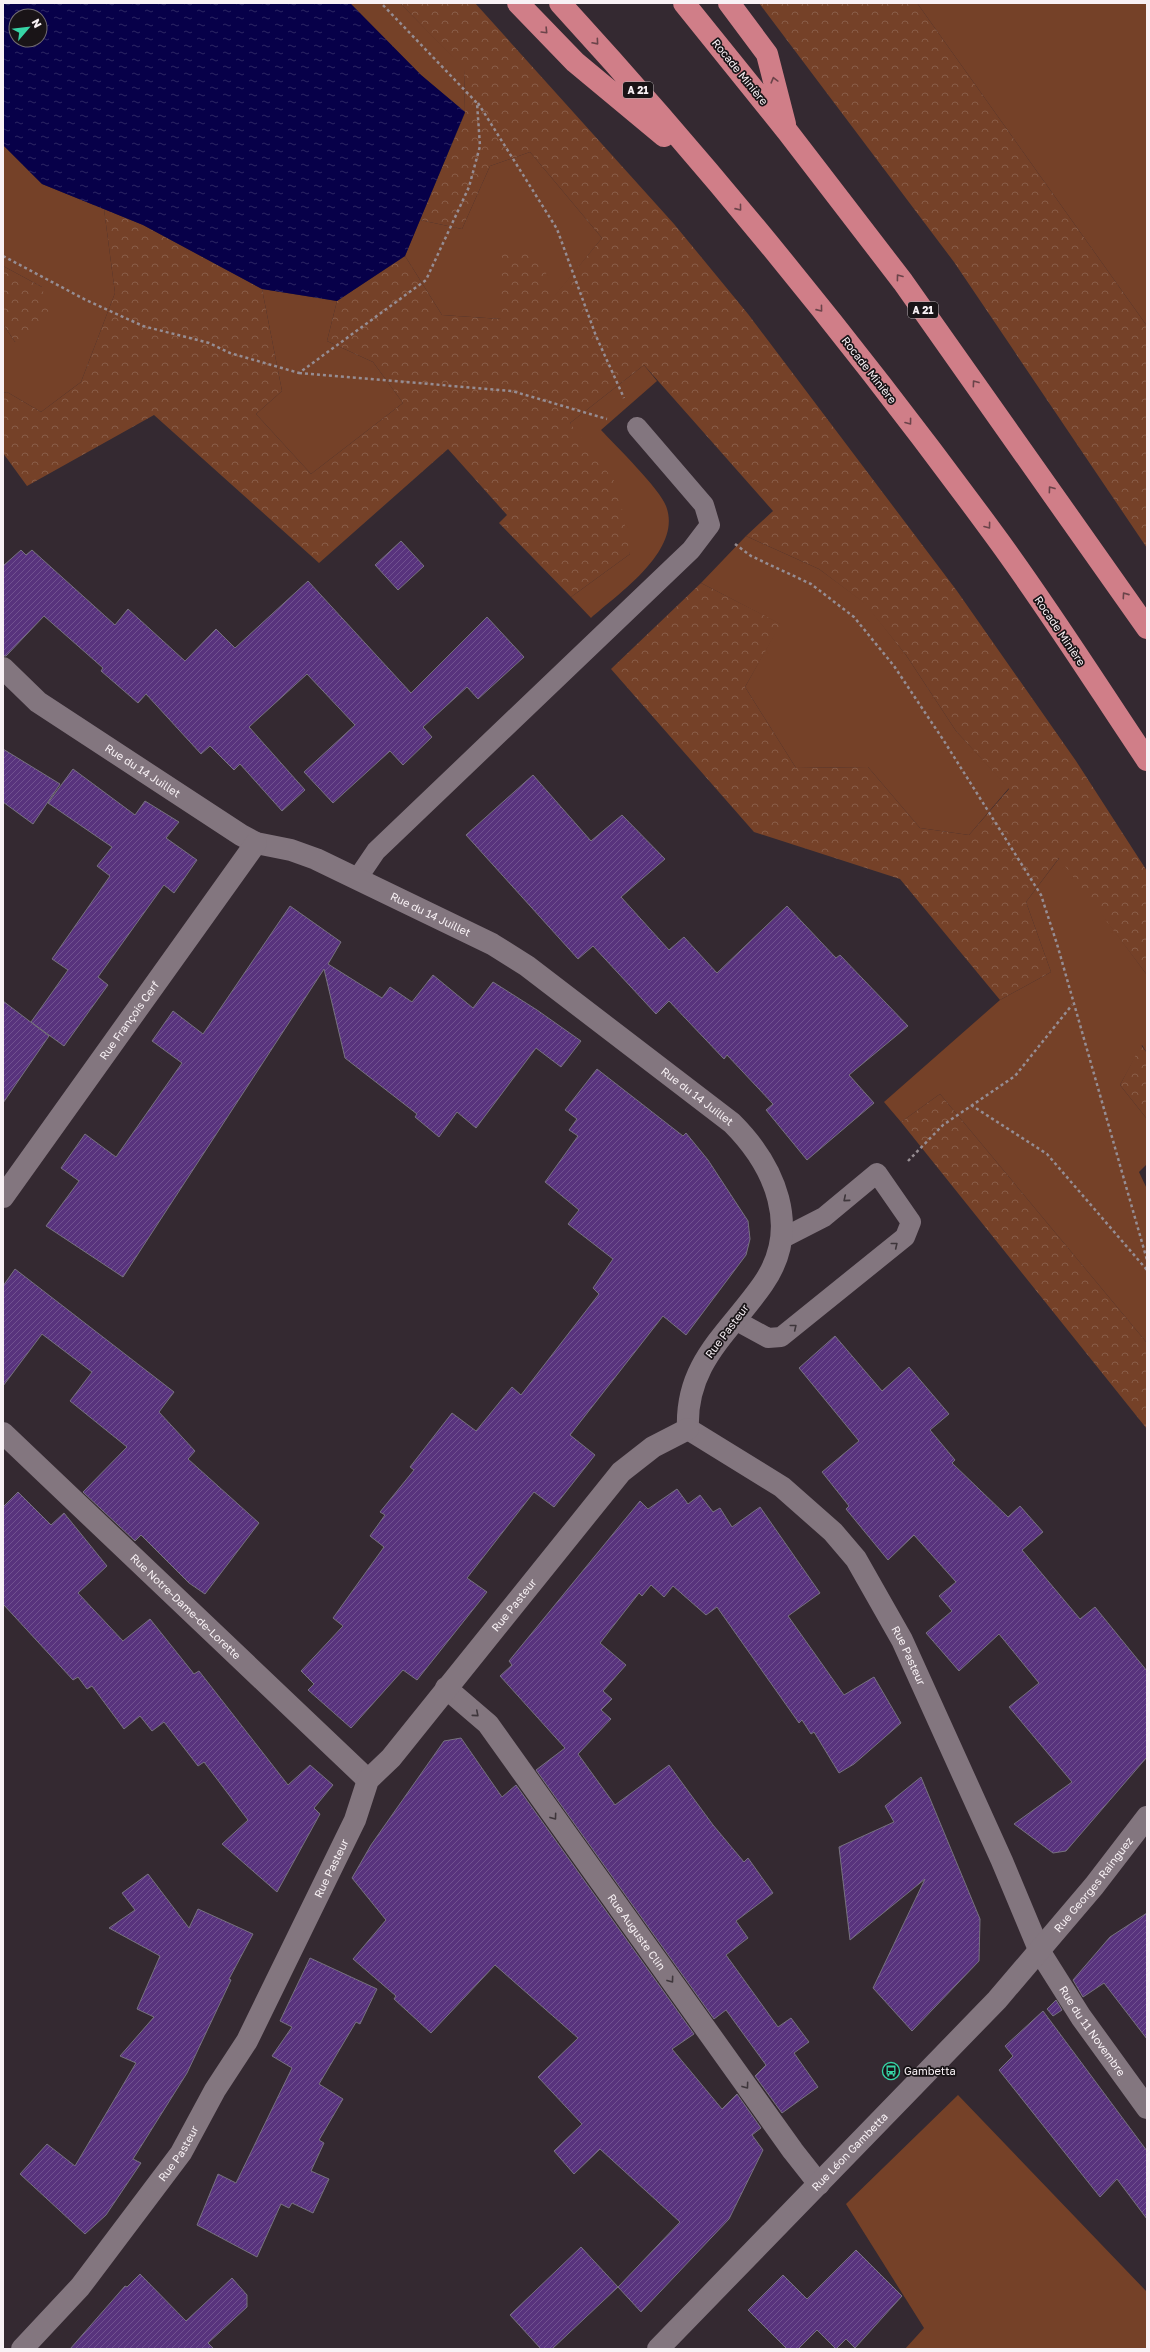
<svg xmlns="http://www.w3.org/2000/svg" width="1150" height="2352" viewBox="0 0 1150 2352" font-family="'Golos Text',sans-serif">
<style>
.grass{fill:#754128}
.forest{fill:url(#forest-crowns)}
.water{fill:url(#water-ripples);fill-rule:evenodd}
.building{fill:url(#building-hatch);stroke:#77727f}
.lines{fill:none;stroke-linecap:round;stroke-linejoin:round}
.path{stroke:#968d93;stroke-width:2.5;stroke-dasharray:3 3;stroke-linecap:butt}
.lane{stroke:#83767f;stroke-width:20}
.street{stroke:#83767f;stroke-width:22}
.secondary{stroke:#83767f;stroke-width:22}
.highway{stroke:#d07e88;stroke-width:22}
.oneway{stroke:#6b444a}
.oneway2{stroke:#3e363b}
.labels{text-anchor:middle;stroke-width:3.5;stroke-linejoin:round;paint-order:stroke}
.shield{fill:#191417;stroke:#b5afb2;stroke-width:1}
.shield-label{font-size:10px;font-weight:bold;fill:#f8f1f5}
.street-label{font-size:11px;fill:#f8f1f5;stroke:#191417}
.poi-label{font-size:11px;fill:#f8f1f5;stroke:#191417;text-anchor:start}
</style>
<defs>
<pattern id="forest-crowns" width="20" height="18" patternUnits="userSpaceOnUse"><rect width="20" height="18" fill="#754128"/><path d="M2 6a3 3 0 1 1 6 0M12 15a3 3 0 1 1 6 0" fill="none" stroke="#895d48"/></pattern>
<pattern id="water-ripples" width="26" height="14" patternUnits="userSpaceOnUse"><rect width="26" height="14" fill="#070049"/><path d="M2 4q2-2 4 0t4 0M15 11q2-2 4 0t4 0" fill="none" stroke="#2c2664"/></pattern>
<pattern id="building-hatch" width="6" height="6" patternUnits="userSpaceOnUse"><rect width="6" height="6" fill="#58337d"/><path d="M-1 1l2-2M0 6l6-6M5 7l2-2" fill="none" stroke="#715190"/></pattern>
</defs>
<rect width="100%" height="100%" fill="#342931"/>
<path class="grass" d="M350 3H400L464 68 465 112 421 75Z
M917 3H1147V326Z
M3 145 42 184 104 209 115 293 81 382 41 412 7 392 3 393V324L15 342 42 287 3 266Z
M530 152 602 238 555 296 501 319 442 315 405 256 420 220 462 229 490 166Z
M262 289 337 301 327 341 373 362 403 403 311 474 256 414 282 391Z
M644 365 657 381 601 430C616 446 660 489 666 506 683 550 619 593 591 618L571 597 630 554 570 423Z
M746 536 819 569 865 603 906 655 956 731 1009 788 969 835 920 828 868 767 796 768 745 687 780 624 701 583Z
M1060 857 1147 975V1053L1142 1045 1120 1085 1147 1119V1164L1139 1172 1147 1189V1343L940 1094 901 1122 884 1102 1000 1000 1051 972 1026 902Z
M958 2095 1147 2292V2349H905L924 2328 846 2204Z"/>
<path class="forest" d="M400 3H475L674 224 748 314 957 591 1076 761 1147 871V975L1059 858 1026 902 1051 972 1000 1000 900 879 754 832 611 669 701 583 781 624 745 687 796 768 868 767 920 828 969 835 1009 789 956 731 906 655 864 603 819 569 746 536 773 511 644 365 570 423 618 486 630 554 571 597 499 523 507 515 448 449 319 563 154 415 27 486 3 453V393L7 392 41 412 81 382 115 293 104 209 143 225 262 289 282 391 256 414 311 474 403 403 373 362 327 341 337 301 405 256 442 315 501 319 502 252 536 249 555 295 602 238 530 152 490 166 462 229 420 220 465 113 464 69Z
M759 3H917L1147 326V548L954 262Z
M3 266 42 287 51 322 15 342 3 324Z
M1141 1045 1147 1053V1119L1120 1085Z
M940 1094 1147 1343V1429L901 1122Z"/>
<path class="water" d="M3 3H350L421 75 465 112 405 256 337 301 262 289 143 225 42 184 3 145ZM16 16H40V40H16Z"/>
<path class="building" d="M401 541 424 566 398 590 375 565Z
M21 550 26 555 32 550 115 625 128 609 185 661 216 629 235 648 308 581 411 693 487 617 524 657 478 699 467 687 423 727 432 737 403 765 390 751 333 803 304 772 355 725 307 674 249 727 305 790 282 811 240 764 234 770 210 746 201 754 146 694 138 703 101 671 103 668 44 616 6 656H3V566Z
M3 749 60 784 33 824 3 802Z
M73 769 135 815 145 801 179 822 166 838 197 860 174 893 164 885 98 977 108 985 64 1046 31 1022 68 970 52 959 110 876 97 866 112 847 48 803Z
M533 775 591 841 622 815 665 859 621 897 669 950 684 937 717 973 787 906 836 958 840 955 908 1026 849 1075 874 1103 807 1160 766 1110 773 1104 727 1055 724 1059 669 1001 656 1014 593 946 578 959 466 835Z
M290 906 341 942 328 964 382 998 390 987 412 1002 433 975 473 1008 493 982 537 1010 581 1041 561 1067 536 1048 476 1128 457 1112 439 1137 415 1117 417 1114 345 1058 324 969 123 1277 46 1226 79 1181 61 1168 85 1134 116 1157 182 1063 152 1041 173 1011 203 1034Z
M3 1001 49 1036 3 1103Z
M597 1069 683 1136 686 1133 708 1160 748 1221 750 1239 746 1255 686 1335 663 1316 570 1435 595 1455 554 1507 534 1492 467 1578 487 1592 417 1680 403 1670 351 1728 308 1690 314 1684 301 1671 343 1626 333 1618 384 1547 370 1536 385 1515 380 1512 414 1470 410 1467 452 1413 476 1431 512 1387 521 1395 599 1294 593 1288 613 1259 568 1224 579 1210 545 1182 578 1136 569 1130 577 1119 565 1110Z
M15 1269 174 1392 159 1412 195 1451 188 1459 259 1523 205 1594 189 1583 141 1535 135 1541 83 1492 127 1447 70 1401 92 1372 42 1334 3 1386V1286Z
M835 1336 882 1391 909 1367 949 1414 930 1430 955 1460 952 1463 1008 1517 1020 1506 1043 1532 1022 1550 1080 1619 1095 1607 1147 1671V1757L1066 1851 1053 1853 1014 1824 1072 1782 1009 1707 1039 1683 999 1634 959 1671 926 1633 952 1611 939 1596 956 1582 914 1535 888 1560 846 1509 849 1506 822 1472 859 1441 799 1368Z
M677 1489 688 1504 700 1495 713 1512 720 1508 732 1527 760 1507 820 1593 788 1616 844 1695 874 1677 901 1723 854 1764 839 1773 814 1732 811 1734 802 1720 799 1723 717 1607 706 1615 673 1586 664 1597 651 1585 642 1596 639 1593 600 1643 626 1665 603 1691 612 1699 601 1710 611 1719 578 1754 615 1805 669 1765 713 1825 744 1862 748 1858 773 1893 736 1921 748 1938 726 1955 778 2027 791 2018 809 2042 794 2053 818 2087 782 2113 755 2076 766 2065 726 2010 714 2019 536 1770 565 1748 500 1676 512 1665 509 1661 640 1501 648 1509Z
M18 1492 51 1525 64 1513 107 1566 78 1593 123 1641 150 1619 194 1674 199 1671 288 1785 310 1765 333 1785 314 1808 320 1814 277 1892 222 1844 248 1820 204 1762 198 1766 164 1722 152 1731 140 1716 124 1729 92 1686 87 1689 78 1677 73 1680 3 1604V1507Z
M461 1738 502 1797 516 1785 694 2034 672 2049 722 2109 737 2094 761 2128 752 2135 763 2150 729 2219 641 2312 618 2287 680 2222 600 2149 574 2174 554 2151 582 2124 538 2077 578 2038 495 1965 431 2033 394 1999 396 1996 353 1959 386 1920 352 1878 371 1845 444 1741Z
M921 1777 980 1919 979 1961 912 2031 873 1988 925 1879 850 1940 839 1847 894 1822 885 1806Z
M148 1874 189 1928 198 1909 253 1934 229 1979 231 1980 187 2073 133 2159 141 2163 106 2215 85 2234 20 2174 47 2144 75 2166 136 2063 120 2056 154 2017 137 2009 160 1956 109 1928 135 1910 122 1893Z
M1147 1913V2039L1104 1983 1083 1997 1073 1980 1110 1937Z
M310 1958 377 1989 360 2024 356 2022 319 2084 343 2099 319 2140 324 2143 311 2171 329 2179 313 2213 292 2203 289 2208 281 2204 257 2257 197 2225 218 2174 236 2183 292 2068 272 2056 292 2027 280 2021Z
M1056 2000 1062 2010 1053 2016 1047 2009Z
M1043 2011 1147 2151V2219L1117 2179 1100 2197 999 2070 1013 2056 1005 2046Z
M581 2247 618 2287 552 2349H541L510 2315Z
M856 2250 902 2296 855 2348 846 2339 836 2349 817 2330 798 2349H787L748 2310 783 2275 807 2299Z
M140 2274 186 2321 232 2278 247 2295V2307L208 2343 214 2349H70L125 2286 127 2287Z"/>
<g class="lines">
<path class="path" d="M478 103 557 229 596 336 624 398
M3 256 84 299 143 326 209 343 230 353 299 373 426 280 469 187 480 146 477 103 381 3
M299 373 512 391 607 419
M735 544 751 556 811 584 854 617 894 666 944 741 1041 895 1057 944 1147 1260
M971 1105 1047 1154 1147 1270
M908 1161 943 1125 1015 1076 1072 1005"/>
<path class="lane" d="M357 879 376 851 691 550 710 525 704 505 637 427
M735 1320 768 1338 781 1337 905 1237 911 1222 877 1173 824 1217 781 1239"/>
<g class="street">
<path id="s1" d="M3 668 38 702 241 835 256 843 291 850 316 859 492 944 527 966 732 1123C775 1166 802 1228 763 1284 729 1333 685 1363 688 1429"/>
<path id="s2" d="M3 1197 256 843"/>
<path id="s3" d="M688 1429 782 1487 833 1532 856 1559 902 1640 1002 1861 1040 1952 1081 2017 1147 2108"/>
<path id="s4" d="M3 1433 368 1780"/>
<path id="s5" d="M446 1688 488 1724 793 2151 819 2184"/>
<path id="s6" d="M22 2349 80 2287 181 2153 215 2090 247 2041 355 1820 368 1780 391 1758 621 1472 653 1447 688 1429"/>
</g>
<path class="secondary" id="s7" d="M658 2349 997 2000 1094 1886 1147 1817"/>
<path class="highway" d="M518 3 575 62 664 136
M560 3C714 171 858 349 993 533 1047 606 1096 684 1147 760
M684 3 787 131 903 282 1147 628
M729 3 767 54 785 124"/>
</g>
<defs><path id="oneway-chevron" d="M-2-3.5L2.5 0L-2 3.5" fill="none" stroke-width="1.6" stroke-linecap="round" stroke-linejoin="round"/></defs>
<g class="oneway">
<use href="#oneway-chevron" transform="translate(545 31) rotate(46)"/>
<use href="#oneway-chevron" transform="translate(596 42) rotate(49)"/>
<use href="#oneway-chevron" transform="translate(774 80) rotate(-105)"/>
<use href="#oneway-chevron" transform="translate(739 208) rotate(51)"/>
<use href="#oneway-chevron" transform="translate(899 277) rotate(-127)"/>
<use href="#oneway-chevron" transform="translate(820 309) rotate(51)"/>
<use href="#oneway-chevron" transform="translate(975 383) rotate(-126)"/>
<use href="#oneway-chevron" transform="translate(909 422) rotate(53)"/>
<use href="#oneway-chevron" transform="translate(1051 489) rotate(-126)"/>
<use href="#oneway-chevron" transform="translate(988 526) rotate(53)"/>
<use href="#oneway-chevron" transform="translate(1125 595) rotate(-125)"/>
</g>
<g class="oneway2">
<use href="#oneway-chevron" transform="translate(846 1199) rotate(140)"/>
<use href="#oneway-chevron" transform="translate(895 1245) rotate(-39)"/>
<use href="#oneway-chevron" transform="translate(794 1327) rotate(-39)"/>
<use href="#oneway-chevron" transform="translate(476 1714) rotate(41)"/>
<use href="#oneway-chevron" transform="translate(554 1817) rotate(54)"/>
<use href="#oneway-chevron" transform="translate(671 1980) rotate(54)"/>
<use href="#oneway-chevron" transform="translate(746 2086) rotate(54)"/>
</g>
<defs>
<g id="bus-ring" transform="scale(0.9)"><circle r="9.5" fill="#191417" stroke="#37d4a6" stroke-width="1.5"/><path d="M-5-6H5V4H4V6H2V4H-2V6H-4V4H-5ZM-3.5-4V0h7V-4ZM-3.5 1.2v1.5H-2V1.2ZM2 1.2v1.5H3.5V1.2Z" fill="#37d4a6"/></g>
</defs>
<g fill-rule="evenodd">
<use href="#bus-ring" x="891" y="2071"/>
</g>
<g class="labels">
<g class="shield">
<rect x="623" y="82" width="30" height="16" rx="3"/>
<rect x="908" y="302" width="30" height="16" rx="3"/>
</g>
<g class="shield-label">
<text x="638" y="94">A 21</text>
<text x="923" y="314">A 21</text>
</g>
<g class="street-label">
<text transform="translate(740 72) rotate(51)" y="4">Rocade Minière</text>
<text transform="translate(869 370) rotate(52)" y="4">Rocade Minière</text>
<text transform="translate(1060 631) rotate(56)" y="4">Rocade Minière</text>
<text dy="4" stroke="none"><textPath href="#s1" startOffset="174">Rue du 14 Juillet</textPath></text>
<text dy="4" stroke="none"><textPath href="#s1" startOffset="498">Rue du 14 Juillet</textPath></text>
<text dy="4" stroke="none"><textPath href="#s2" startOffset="217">Rue François Cerf</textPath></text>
<text dy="4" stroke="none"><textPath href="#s1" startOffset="822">Rue du 14 Juillet</textPath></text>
<text transform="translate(727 1331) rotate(-53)" y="4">Rue Pasteur</text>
<text dy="4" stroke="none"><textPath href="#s6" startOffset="899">Rue Pasteur</textPath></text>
<text dy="4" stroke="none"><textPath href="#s4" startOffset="252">Rue Notre-Dame-de-Lorette</textPath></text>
<text dy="4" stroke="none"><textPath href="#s3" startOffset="324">Rue Pasteur</textPath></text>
<text dy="4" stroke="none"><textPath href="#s6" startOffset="575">Rue Pasteur</textPath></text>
<text dy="4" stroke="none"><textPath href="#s7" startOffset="637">Rue Georges Rainguez</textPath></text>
<text dy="4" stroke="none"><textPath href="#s5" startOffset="311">Rue Auguste Clin</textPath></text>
<text dy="4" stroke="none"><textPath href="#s3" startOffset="743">Rue du 11 Novembre</textPath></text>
<text dy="4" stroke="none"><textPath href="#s7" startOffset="275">Rue Léon Gambetta</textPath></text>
<text dy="4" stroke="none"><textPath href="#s6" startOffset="251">Rue Pasteur</textPath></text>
</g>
<g class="poi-label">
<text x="904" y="2075">Gambetta</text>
</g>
</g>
<rect width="1150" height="2352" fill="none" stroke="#f8f1f5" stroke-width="8"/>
<g transform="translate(28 28) rotate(62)"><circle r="19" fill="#191417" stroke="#726c70"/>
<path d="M0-3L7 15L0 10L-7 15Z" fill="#37d4a6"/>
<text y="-6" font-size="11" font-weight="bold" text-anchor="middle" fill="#f8f1f5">N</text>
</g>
</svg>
